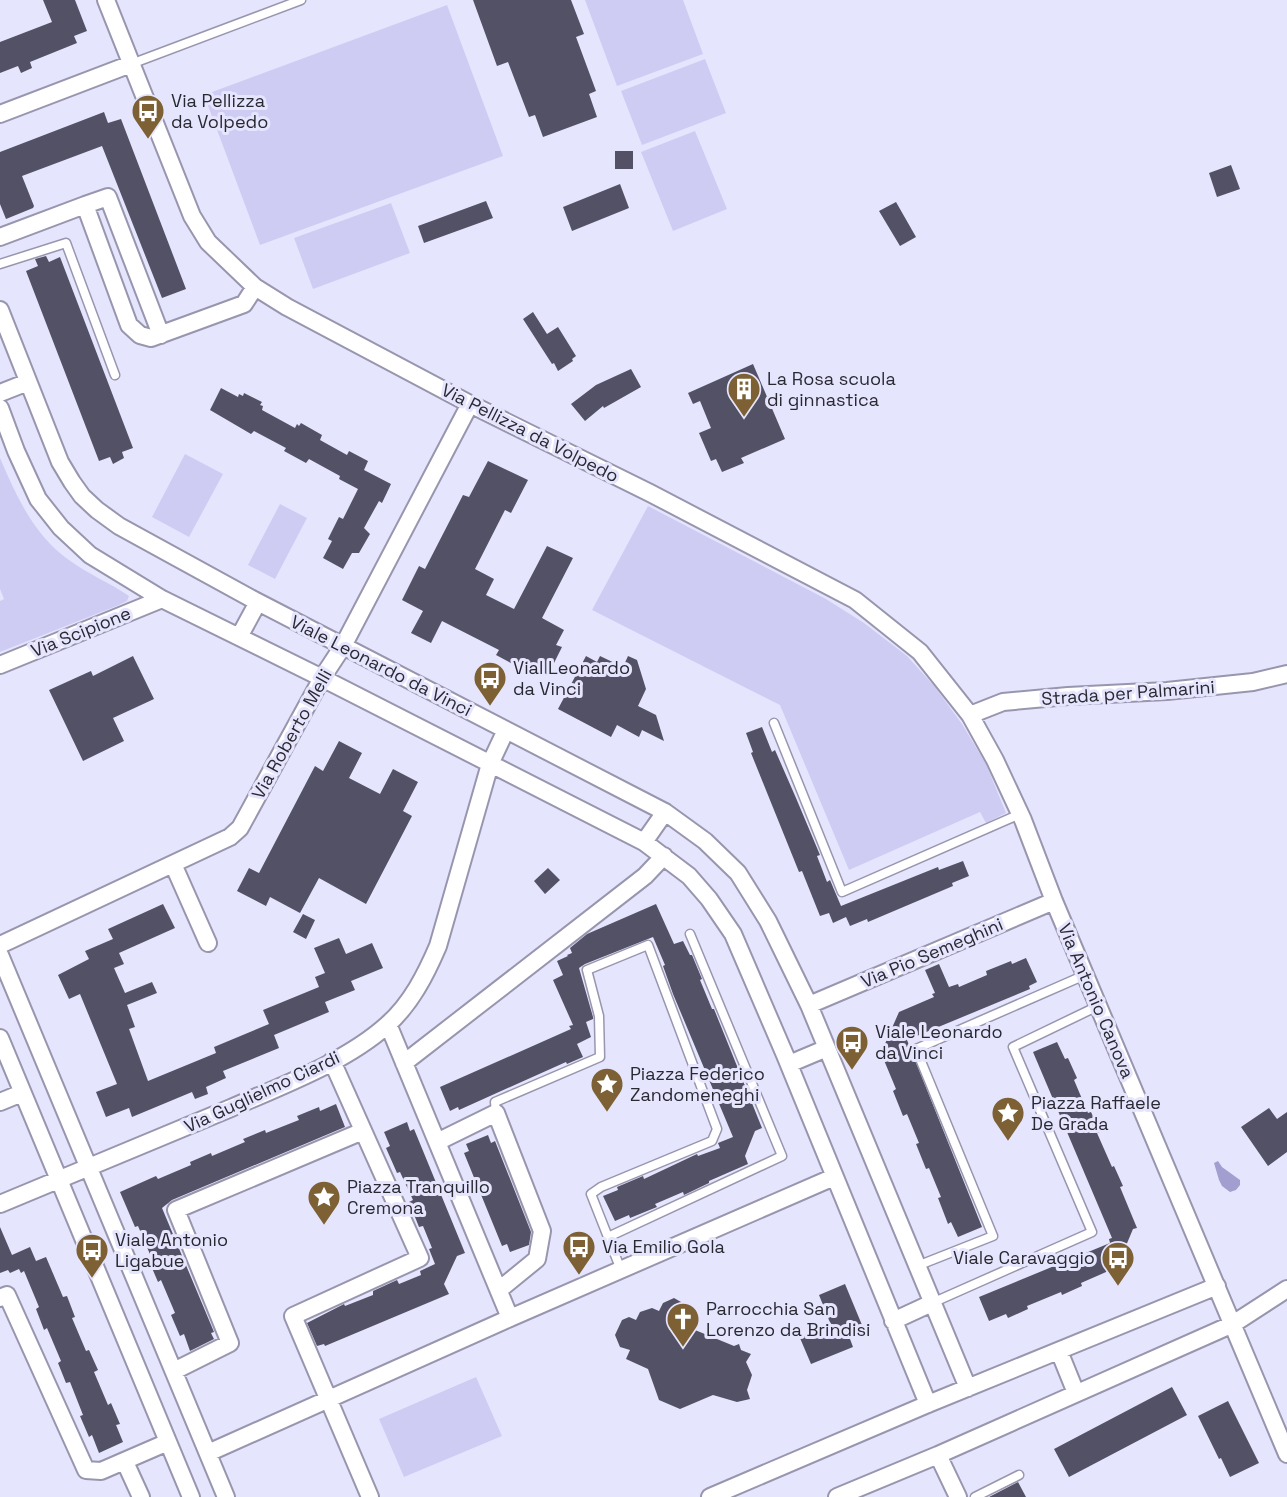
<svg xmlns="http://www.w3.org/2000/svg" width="1287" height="1497" viewBox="0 0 1287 1497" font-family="'Space Grotesk',sans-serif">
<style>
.green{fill:#cfccf4}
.water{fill:#a29ecf}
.building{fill:#535166}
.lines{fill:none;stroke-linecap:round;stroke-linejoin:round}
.lane-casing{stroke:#9896ae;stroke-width:11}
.street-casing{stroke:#9896ae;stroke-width:20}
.lane{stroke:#fff;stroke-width:8}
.street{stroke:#fff;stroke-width:16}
.labels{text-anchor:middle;stroke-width:6;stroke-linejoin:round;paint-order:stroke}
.poi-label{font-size:18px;fill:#292932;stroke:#e6e5fe;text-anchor:start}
.street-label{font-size:18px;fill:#292932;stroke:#e6e5fe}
</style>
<rect width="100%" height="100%" fill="#e6e5fe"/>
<path class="green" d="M585 0H683L703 54 617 86Z
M447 5 503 156 260 245 204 95Z
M705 59 726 113 642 145 621 91Z
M695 131 727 209 673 231 641 152Z
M391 203 410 253 313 289 294 238Z
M185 454 223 474 189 537 152 517Z
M0 458C16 495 34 536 69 560 88 574 110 583 129 596L127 601 119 605 0 652V601L4 599 0 589Z
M280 504 307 518 275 579 248 565Z
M648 506 826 599 864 623 907 656 935 687 962 724 986 764 1006 813 986 823 980 812 849 870 780 705 592 610Z
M476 1377 502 1436 404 1477 379 1419Z"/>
<path class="water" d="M1218 1161 1222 1167 1240 1180V1185L1236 1190 1230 1192 1222 1186 1219 1180 1214 1163Z"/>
<path class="building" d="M43 0H75L87 31 74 36 77 43 30 62 32 68 21 73 18 66 0 73V42L52 22Z
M473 0H571L584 34 576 37 596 91 589 94 597 117 543 137 535 115 529 117 508 62 497 66Z
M104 112 108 123 121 119 186 289 162 298 102 146 22 176 34 206 33 208 6 219 0 204V152Z
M615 151H633V169H615Z
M1231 165 1240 189 1217 197 1209 173Z
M620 184 629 208 572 231 563 207Z
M486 201 493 218 424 243 418 226Z
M896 202 916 237 900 246 879 211Z
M46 256 49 262 60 257 133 448 122 452 124 458 113 464 110 457 99 461 26 271 38 266 35 259Z
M533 312 547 334 558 327 576 356 572 359 573 361 558 371 554 363 552 364 523 319Z
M753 364 785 439 741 458 744 463 722 472 716 459 711 461 699 433 711 428 700 401 693 404 688 393Z
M631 369 641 387 604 408 603 406 585 421 571 404 596 385Z
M221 388 238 397 239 394 243 396 244 393 262 402 260 405 263 406 262 410 295 428 297 424 299 426 301 423 322 435 320 440 347 455 349 451 368 461 364 470 391 484 382 503 379 501 364 528 370 534 359 553H352L343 569 323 558 332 541 328 539 339 517 343 519 358 489 339 479 340 476 309 459 306 463 284 451 286 448 254 431 251 434 210 410Z
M488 461 528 480 511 513 505 510 475 569 494 579 486 595 514 609 547 546 573 558 542 618 564 630 556 645 562 647 548 675 531 666 528 672 496 655 499 650 442 621 431 643 411 633 423 611 402 600 419 566 425 569 463 495 469 497Z
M133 656 154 699 113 718 124 741 83 761 49 690 91 671 93 676Z
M586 656 597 662 600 656 623 667 628 656 637 660 646 689 638 706 656 715 664 741 642 730 639 737 617 725 611 737 558 709Z
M762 727 772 752 775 750 796 798 820 855 817 856 827 882 830 880 841 906 938 867 939 870 963 861 969 876 952 883 953 886 868 922 867 919 850 926 846 917 833 923 829 913 820 916 802 871 799 872 751 753 753 752 746 733Z
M339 741 362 753 349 778 380 794 393 769 418 782 403 811 412 816 366 904 319 878 300 913 270 897 266 906 237 891 249 868 259 873 315 766 323 771Z
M548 868 560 880 545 894 534 881Z
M163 904 175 928 119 953 124 964 114 968 125 993 152 982 157 993 127 1005 135 1027 129 1029 148 1081 216 1053 214 1047 269 1024 263 1010 319 987 315 977 325 973 314 948 339 938 346 954 372 943 383 968 351 981 355 990 325 1002 329 1012 274 1035 279 1048 223 1071 226 1078 206 1087 208 1094 195 1099 192 1092 132 1117 129 1108 106 1117 96 1092 117 1084 80 994 69 999 58 975 89 959 85 951 113 939 108 929Z
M656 904 674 944 683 941 690 955H692L702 979 700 980 712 1009H714L762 1128 755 1131 745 1156 748 1164 709 1181V1183L684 1195 683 1192 655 1204 657 1207 630 1218 629 1215 615 1221 603 1196 618 1190 617 1187 643 1176 644 1179 697 1154 698 1156 720 1148 718 1143 733 1137 673 994 663 966 665 965 653 937 585 964 579 968 593 1017V1019L586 1022 591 1037 577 1044 583 1057 567 1064 566 1062 459 1110 458 1107 450 1111 440 1087 571 1029 569 1026 573 1025 553 980 563 975 557 961 568 956 567 955 572 953 570 948 587 934Z
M303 914 315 920 306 939 293 932Z
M1026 958 1037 982 1029 986 1030 989 907 1040 982 1227 958 1237 951 1222 948 1224 938 1198 941 1197 929 1168 926 1169 916 1144 919 1143 907 1114 903 1116 893 1091 896 1089 881 1053 899 1012 934 997 932 994 935 993 925 970 939 964 949 987 958 984 959 987 987 975 986 971 1011 961 1012 964Z
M1057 1042 1065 1059 1068 1058 1077 1078 1074 1080 1088 1113 1091 1112 1100 1132 1097 1133 1112 1167 1114 1166 1123 1186 1120 1187 1137 1228 1133 1229 1120 1260 1122 1265 1081 1283 1082 1286 1062 1295 1061 1292 1027 1306 1028 1309 1008 1318 1006 1314 989 1321 979 1297 1110 1243 1109 1239 1112 1238 1033 1052Z
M336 1104 345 1127 172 1200 162 1208 214 1332 211 1333 214 1339 190 1351 184 1334 180 1336 171 1315 175 1313 161 1280 158 1282 149 1261 152 1259 138 1226 135 1227 120 1192 156 1176 158 1179 191 1165 190 1162 211 1153 212 1156 245 1142 243 1139 265 1130 266 1133 299 1120 297 1116 319 1107 320 1111Z
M1269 1108 1277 1119 1287 1112V1152L1268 1166 1241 1127Z
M407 1122 410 1131 414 1129 465 1253 457 1256 444 1284 449 1294 325 1346 324 1344 317 1346 307 1323 344 1304 345 1306 373 1295V1291L397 1280 399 1284 421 1275 420 1271 435 1264 429 1249 432 1248 423 1226 419 1227 409 1202 413 1200 400 1172 397 1173 386 1148 390 1146 384 1132Z
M488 1135 491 1143 495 1141 531 1232 529 1245 510 1252 507 1244 502 1246 464 1153 469 1151 466 1144Z
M0 1227 12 1255 30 1247 36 1261 46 1257 63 1297 67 1296 75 1317 72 1318 86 1351 89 1350 98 1370 94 1372 108 1405 111 1403 120 1424 116 1425 123 1442 99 1453 92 1435 89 1437 80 1416 83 1415 70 1382 66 1383 58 1363 61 1361 47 1328 44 1330 36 1309 39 1307 24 1271 21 1273 19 1269 10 1273 8 1270 0 1273Z
M845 1284 862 1325 847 1331 853 1347 811 1364 800 1338 831 1325 819 1295Z
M674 1298 681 1302 691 1324 696 1326 695 1330 734 1346 739 1344 741 1350 751 1354 746 1362 752 1375 747 1390 750 1399 737 1402 713 1395 680 1409 659 1400 648 1369 626 1359 630 1350 620 1347 615 1335 622 1320 629 1317 636 1320 640 1312 652 1308 659 1311 663 1303Z
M1172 1387 1187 1415 1069 1477 1054 1449Z
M1228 1401 1259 1463 1230 1477 1221 1458 1219 1459 1198 1416Z
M1018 1482 1026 1497H989Z"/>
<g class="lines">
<g class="lane-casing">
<path id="lane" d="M131 64 301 0
M0 264 66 243 115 375
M774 723 842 892 1020 814
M496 1113 495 1102 600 1057 599 1016 587 970 648 945 717 1129 712 1141 601 1187 591 1194 621 1270
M608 1237 782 1156 690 934
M917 1266 993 1236 916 1049 1085 975
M932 1303 1092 1232 1013 1047 1098 1006
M975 1497 1019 1475"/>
</g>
<g class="street-casing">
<path id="street" d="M106 0 192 216 208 242 255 287 287 307 470 404 650 493 855 600 920 652 970 715 995 760 1023 820 1054 901 1287 1454
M0 114 131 64
M85 205 108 197 161 335
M0 237 85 205 129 325 140 335 151 338 244 304 255 287
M0 310 60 462 72 482 82 496 97 510 119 526 254 600 665 812 705 841 738 873 768 921 809 1005 968 1388
M0 393 28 382
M0 408 16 451 38 499 61 528 90 555 162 599 322 678 644 842 689 876 709 899 733 934 785 1055 928 1404
M239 637 258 602
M0 665 162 599
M970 715 1003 702 1068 696 1167 691 1253 682 1287 674
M644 842 665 812
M173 864 208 943
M0 945 230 837 240 828 322 678 343 646 470 404
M0 955 226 1497
M809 1005 1054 901
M388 1024 510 1318
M0 1038 191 1497
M332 1061 420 1258 293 1316 370 1497
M404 1063 645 876 664 856
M789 1064 827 1048
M0 1102 22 1093
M437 1142 496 1113 542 1231 537 1259 499 1290
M0 1204C77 1172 154 1140 231 1108 281 1086 346 1062 387 1025 411 1004 426 974 438 946L490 764 506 730
M0 1298 7 1295 86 1470 101 1471 168 1442
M893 1321 932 1303
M1059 1351 1076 1393
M174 1371 230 1343 176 1210 363 1131
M208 1453 510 1318 834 1177
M938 1455 958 1497
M125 1462 141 1497
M710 1497 928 1404 1217 1286
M837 1497 938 1455 1233 1324 1287 1289"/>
</g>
<use href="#lane" class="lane"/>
<use href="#street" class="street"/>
</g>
<defs>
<g id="bus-pin" transform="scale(1.725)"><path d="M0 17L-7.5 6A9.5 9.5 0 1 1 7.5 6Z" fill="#7d6134" stroke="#e6e5fe"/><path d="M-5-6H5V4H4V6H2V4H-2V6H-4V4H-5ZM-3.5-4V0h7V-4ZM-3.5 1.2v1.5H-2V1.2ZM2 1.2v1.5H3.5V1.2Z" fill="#fff"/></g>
<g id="building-pin" transform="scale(1.725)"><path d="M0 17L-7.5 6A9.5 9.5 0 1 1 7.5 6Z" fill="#7d6134" stroke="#e6e5fe"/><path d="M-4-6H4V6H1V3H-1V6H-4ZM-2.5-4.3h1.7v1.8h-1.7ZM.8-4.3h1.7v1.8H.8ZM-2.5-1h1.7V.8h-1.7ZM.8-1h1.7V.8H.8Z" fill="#fff"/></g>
<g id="sight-pin" transform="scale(1.725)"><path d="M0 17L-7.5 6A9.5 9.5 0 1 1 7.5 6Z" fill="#7d6134" stroke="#e6e5fe"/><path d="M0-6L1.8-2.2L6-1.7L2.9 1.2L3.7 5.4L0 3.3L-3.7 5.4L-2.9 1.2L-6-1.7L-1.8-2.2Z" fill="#fff"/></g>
<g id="church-pin" transform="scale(1.725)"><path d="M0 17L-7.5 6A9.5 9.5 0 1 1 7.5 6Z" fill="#7d6134" stroke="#e6e5fe"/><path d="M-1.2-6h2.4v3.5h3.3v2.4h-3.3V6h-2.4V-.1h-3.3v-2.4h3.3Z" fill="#fff"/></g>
</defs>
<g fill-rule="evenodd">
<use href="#bus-pin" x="148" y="111"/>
<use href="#building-pin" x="744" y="389"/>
<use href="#bus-pin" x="490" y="678"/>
<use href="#bus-pin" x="852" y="1042"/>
<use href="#sight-pin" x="607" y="1084"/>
<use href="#sight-pin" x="1008" y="1113"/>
<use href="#sight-pin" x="324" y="1197"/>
<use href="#bus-pin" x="579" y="1247"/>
<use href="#bus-pin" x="92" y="1250"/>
<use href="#bus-pin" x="1118" y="1258"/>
<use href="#church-pin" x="683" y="1319"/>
</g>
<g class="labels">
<g class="poi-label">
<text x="171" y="107">Via Pellizza<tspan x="171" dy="21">da Volpedo</tspan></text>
<text x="767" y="385">La Rosa scuola<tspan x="767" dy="21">di ginnastica</tspan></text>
<text x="513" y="674">Vial Leonardo<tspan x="513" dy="21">da Vinci</tspan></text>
<text x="875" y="1038">Viale Leonardo<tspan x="875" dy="21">da Vinci</tspan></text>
<text x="630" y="1080">Piazza Federico<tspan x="630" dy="21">Zandomeneghi</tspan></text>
<text x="1031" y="1109">Piazza Raffaele<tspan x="1031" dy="21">De Grada</tspan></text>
<text x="347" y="1193">Piazza Tranquillo<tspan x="347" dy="21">Cremona</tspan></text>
<text x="115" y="1246">Viale Antonio<tspan x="115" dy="21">Ligabue</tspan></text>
<text x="602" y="1253">Via Emilio Gola</text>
<text x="1095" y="1264" text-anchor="end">Viale Caravaggio</text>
<text x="706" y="1315">Parrocchia San<tspan x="706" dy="21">Lorenzo da Brindisi</tspan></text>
</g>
<g class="street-label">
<text transform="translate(530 433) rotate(27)" y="6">Via Pellizza da Volpedo</text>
<text transform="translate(81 632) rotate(-22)" y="6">Via Scipione</text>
<text transform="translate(381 666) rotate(27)" y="6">Viale Leonardo da Vinci</text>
<text transform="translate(1128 693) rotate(-4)" y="6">Strada per Palmarini</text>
<text transform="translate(292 734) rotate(-61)" y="6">Via Roberto Melli</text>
<text transform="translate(932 953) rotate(-23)" y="6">Via Pio Semeghini</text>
<text transform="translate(1096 1001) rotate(67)" y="6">Via Antonio Canova</text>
<text transform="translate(262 1092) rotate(-25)" y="6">Via Guglielmo Ciardi</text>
</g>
</g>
</svg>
